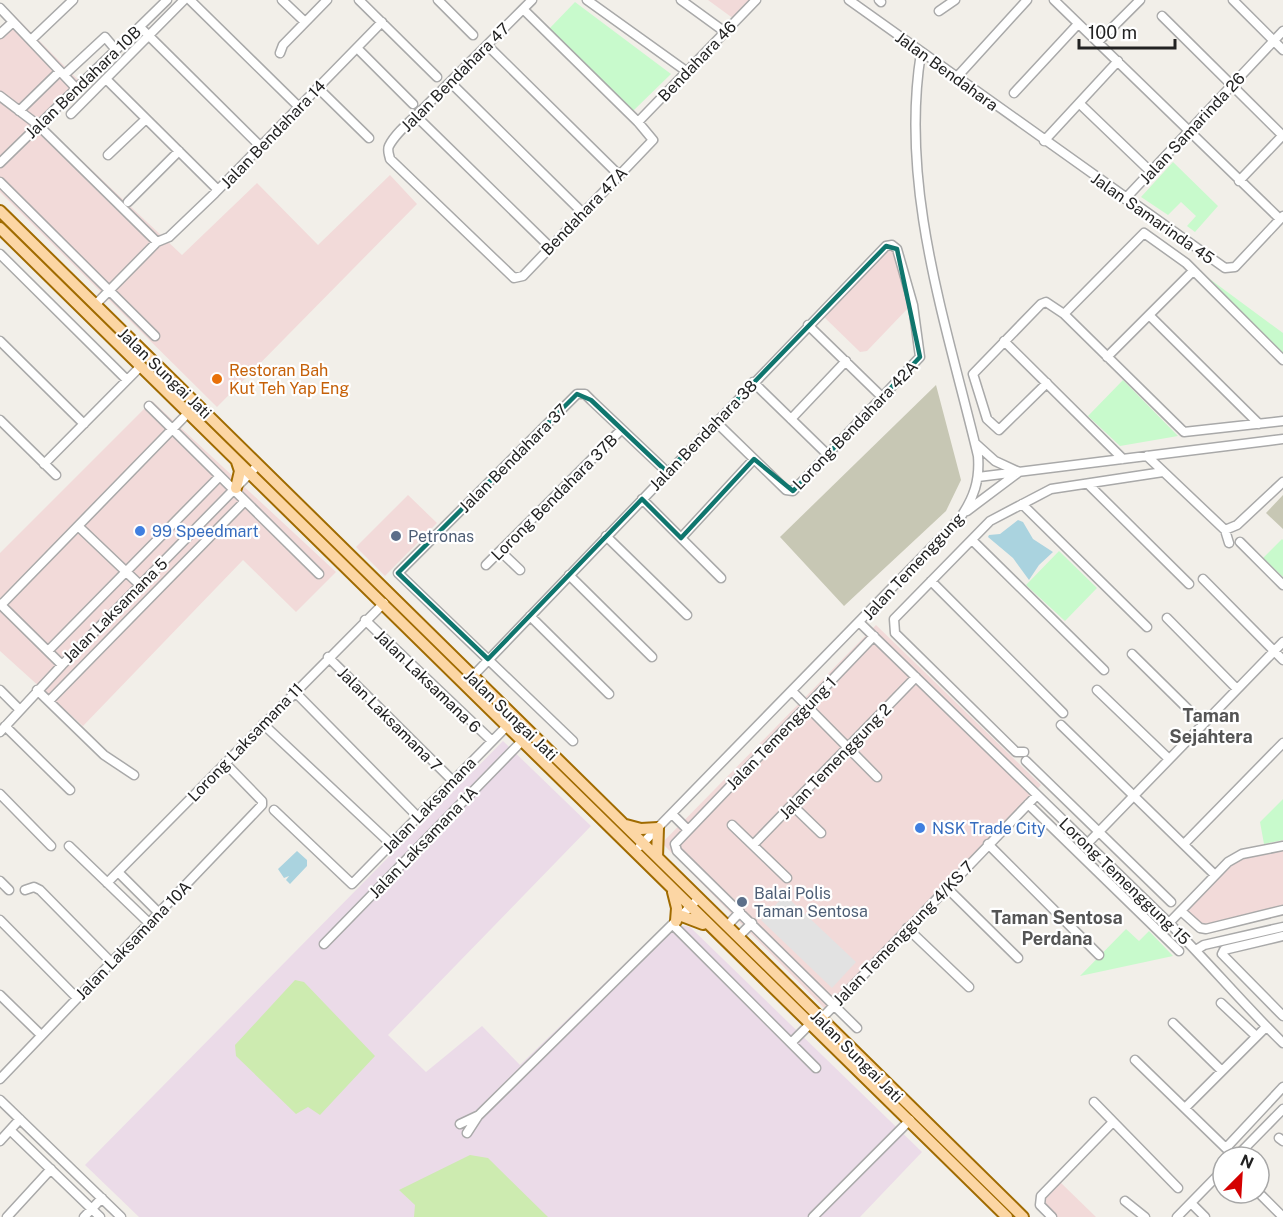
<svg xmlns="http://www.w3.org/2000/svg" width="1283" height="1217" viewBox="0 0 1283 1217" font-family="'Public Sans',sans-serif">
<style>
.commercial{fill:#f2dad9}
.industrial{fill:#ebdbe8}
.construction{fill:#c7c7b4}
.grass{fill:#cdebb0}
.park{fill:#c8facc}
.parking{fill:#e2e2e2}
.water{fill:#aad3df}
.lines{fill:none;stroke-linecap:round;stroke-linejoin:round}
.minor-casing{stroke:#a9a9a9;stroke-width:11}
.major-casing{stroke:#a06b00;stroke-width:14}
.minor{stroke:#fff;stroke-width:8}
.major{stroke:#fcd6a4;stroke-width:10}
.marked{fill:none;stroke:#0f766e;stroke-width:4.5;stroke-linejoin:round}
.food-dot{fill:#e8710a;stroke:#fff;stroke-width:2}
.shop-dot{fill:#3f7fe0;stroke:#fff;stroke-width:2}
.service-dot{fill:#5c6f8a;stroke:#fff;stroke-width:2}
.labels{text-anchor:middle;stroke-width:4.5;stroke-linejoin:round;paint-order:stroke}
.street-label{font-size:16px;fill:#222;stroke:#fff}
.food-label{font-size:16px;fill:#c56008;stroke:#fff;text-anchor:start}
.shop-label{font-size:16px;fill:#366cbe;stroke:#fff;text-anchor:start}
.service-label{font-size:16px;fill:#4e5e75;stroke:#fff;text-anchor:start}
.neighbourhood-label{font-size:18px;font-weight:bold;fill:#555;stroke:#fff}
</style>
<rect width="100%" height="100%" fill="#f2efe9"/>
<path class="commercial" d="M708 0H752L734 19Z
M13 14 84 86 45 126 182 255 257 183 318 245 390 175 417 204 217 407 0 192V27Z
M887 248 895 250 911 305 867 351 860 352 822 315Z
M152 401 336 572 296 612 243 560 83 726 0 651V553Z
M408 495 437 523 385 576 356 547Z
M876 625 1041 785 825 1009 662 843Z
M1283 848V908L1201 926 1185 911 1230 864 1243 856Z
M1059 1181 1096 1217H1056L1043 1204V1197Z"/>
<path class="industrial" d="M503 741 591 826 388 1035 426 1072 482 1026 520 1065 667 923 690 927 922 1152 860 1217H139L85 1165Z"/>
<path class="construction" d="M936 385 961 480 946 511 844 606 780 537Z
M1283 495V529L1266 513Z"/>
<path class="grass" d="M295 980 304 982 375 1056 320 1115 308 1107 296 1114 236 1056 235 1045Z
M470 1155 488 1158 548 1217H414L415 1205 399 1190Z"/>
<path class="park" d="M575 2 671 74 633 111 549 29Z
M1173 162 1218 206 1195 232 1187 226 1196 216 1181 202 1168 215 1141 197Z
M1207 277 1283 333V353Z
M1123 380 1178 436 1120 446 1088 416Z
M1282 539 1283 540V577L1263 558Z
M1059 551 1097 588 1065 621 1026 585Z
M1283 799V840L1264 844 1260 822Z
M1126 929 1139 941 1149 931 1173 956 1080 976Z"/>
<path class="parking" d="M785 895 856 962 832 988 761 920Z"/>
<path class="water" d="M1018 520 1023 522 1033 539 1053 552 1039 565 1029 580 1013 558 988 537 989 535 1000 534Z
M297 851 307 860V866L290 884 286 880 289 876 284 878 278 869Z"/>
<g class="lines">
<g class="minor-casing">
<path id="minor" d="M190 0 299 107
M282 0 305 22
M359 0 437 77
M438 0 473 35
M587 0 686 71
M681 0 725 32
M849 0 1225 268 1235 267 1283 216
M879 0 881 2
M1054 0 1280 219
M1233 0 1283 50
M0 8 76 88
M523 9 638 122 653 140 523 276 514 278 390 159C389 154 387 150 389 146 396 132 413 119 424 108 457 75 490 42 523 9L532 0
M939 11 955 0
M1162 16 1283 136
M140 27 261 147
M0 34 13 22
M31 40 73 0
M1098 42 1140 0
M487 45 619 175
M357 48 413 104
M280 53 283 45 327 0
M64 75 105 37 116 50
M956 78 1027 0
M106 79 218 190
M450 82 583 213
M318 88 369 138
M1014 93 1078 24
M0 96 38 125 157 242
M1079 103 1150 171
M19 111 60 71
M71 114 184 0
M416 116 550 247
M638 122 756 0
M1044 141 1118 61
M108 155 146 119
M0 163 167 0
M1239 181 1283 135
M0 182 155 336
M1125 199 1283 31
M128 202 179 151
M0 254 127 380
M95 305 157 242 169 237 215 193 382 22
M1064 314 1144 233 1186 263 1283 360
M1149 315 1259 424
M808 325 882 397
M0 341 84 424
M1004 341 1123 459
M1107 357 1193 271
M753 382 827 454
M1047 383 999 430 987 419 973 374 1041 304 1046 302 1064 314 1184 432 1283 421
M149 406 319 574
M791 419 846 361
M0 420 56 475
M975 443 995 461 1019 472
M1147 456 1225 530 1237 525 1283 482
M44 464 141 366
M978 477 1283 439
M1088 484 1189 584
M642 499 721 578
M1022 504 1147 627
M967 511 1019 472
M78 526 140 585
M1225 530 1229 543
M606 536 687 615
M681 538 754 459
M972 540 1104 670
M1240 542 1283 585
M500 551 520 570
M486 565 621 430
M569 575 652 657
M1203 579 1283 660
M931 581 1063 713
M0 604 62 665
M1 605 188 413
M530 616 609 694
M1167 618 1237 689
M365 620 492 741
M859 622 1169 923C1208 962 1243 1004 1283 1043
M48 651 220 476
M1132 654 1203 724
M328 657 453 781
M472 677 886 246 892 245 897 249 913 305 920 357 793 491 786 490 716 422
M0 690 19 709
M37 690 104 755 134 775
M1097 690 1169 759
M294 691 418 817
M792 691 877 777
M49 701 245 501
M263 724 391 844
M1061 725 1215 875
M5 726 70 790
M0 732 62 665 258 465
M573 741 398 573 577 394H585L591 400 667 472
M1024 752H1016L895 633 894 619 990 521 1051 489 1163 472
M1026 761 1171 902
M0 794 51 846
M1028 804 1179 951
M792 805 821 833
M274 810 352 884 507 726
M672 814 687 829
M732 825 787 878
M988 844 1099 955
M1087 844 1283 642
M1184 844 1283 743
M753 845 916 677
M69 846 149 923
M640 846 960 518C974 498 980 480 978 456 947 326 899 188 921 53
M118 872 159 913
M0 881 9 890
M107 883 384 603
M946 887 1018 958
M25 890 34 887 40 890 111 962
M1181 911 1200 928 1206 929 1283 910
M0 920 77 998
M1169 923 1228 862 1242 854 1283 846
M673 925 816 1068
M727 926 740 912
M907 928 969 987
M1283 936 1224 950 1222 954 1283 1016
M738 937 752 923
M324 944 522 741
M1196 950 1204 945 1283 927
M0 995 41 1035
M1221 1003 1256 1036
M820 1020 1037 795
M1173 1023 1222 1071
M857 1028 677 851 675 844 874 636
M791 1043 811 1023
M1135 1060 1235 1157
M0 1079 262 805V801L225 763
M0 1100 121 1217
M1094 1102 1178 1188
M1185 1108 1266 1027
M460 1124 477 1116
M10 1130 100 1217
M467 1133 478 1116 694 903
M1279 1138 1283 1141
M0 1141 20 1119
M1226 1148 1283 1087
M1236 1157 1283 1109
M1259 1193 1283 1217
M1125 1201 1145 1217
M1191 1203 1205 1217
M7 1217 51 1169
M84 1217 102 1198
M813 1217 910 1120
M1052 1217 1040 1205 1041 1196 1112 1123
M1177 1217 1223 1170"/>
</g>
<g class="major-casing">
<path id="major" d="M0 211 1023 1217
M0 228 1007 1217
M236 488 240 471 237 462
M626 825 641 829 658 828 657 857
M673 892 677 908 676 921
M682 916 703 924"/>
</g>
<use href="#minor" class="minor"/>
<use href="#major" class="major"/>
</g>
<path class="marked" d="M886 246 897 249 920 357 793 491 754 459 681 538 642 499 488 659 398 573 577 394 591 400 667 472Z"/>
<circle class="food-dot" cx="217" cy="379" r="6"/>
<g class="shop-dot">
<circle cx="140" cy="531" r="6"/>
<circle cx="920" cy="828" r="6"/>
</g>
<g class="service-dot">
<circle cx="396" cy="536" r="6"/>
<circle cx="742" cy="902" r="6"/>
</g>
<g class="labels">
<g class="street-label">
<text transform="translate(697 61) rotate(-46)" y="6">Bendahara 46</text>
<text transform="translate(947 71) rotate(36)" y="6">Jalan Bendahara</text>
<text transform="translate(455 77) rotate(-45)" y="6">Jalan Bendahara 47</text>
<text transform="translate(83 82) rotate(-44)" y="6">Jalan Bendahara 10B</text>
<text transform="translate(1192 128) rotate(-47)" y="6">Jalan Samarinda 26</text>
<text transform="translate(273 134) rotate(-46)" y="6">Jalan Bendahara 14</text>
<text transform="translate(584 211) rotate(-46)" y="6">Bendahara 47A</text>
<text transform="translate(1153 218) rotate(35)" y="6">Jalan Samarinda 45</text>
<text transform="translate(165 373) rotate(44)" y="6">Jalan Sungai Jati</text>
<text transform="translate(855 425) rotate(-46)" y="6">Lorong Bendahara 42A</text>
<text transform="translate(703 435) rotate(-46)" y="6">Jalan Bendahara 38</text>
<text transform="translate(513 458) rotate(-45)" y="6">Jalan Bendahara 37</text>
<text transform="translate(554 497) rotate(-45)" y="6">Lorong Bendahara 37B</text>
<text transform="translate(913 566) rotate(-47)" y="6">Jalan Temenggung</text>
<text transform="translate(115 610) rotate(-45)" y="6">Jalan Laksamana 5</text>
<text transform="translate(428 681) rotate(44)" y="6">Jalan Laksamana 6</text>
<text transform="translate(511 715) rotate(44)" y="6">Jalan Sungai Jati</text>
<text transform="translate(390 719) rotate(45)" y="6">Jalan Laksamana 7</text>
<text transform="translate(781 733) rotate(-46)" y="6">Jalan Temenggung 1</text>
<text transform="translate(245 742) rotate(-46)" y="6">Lorong Laksamana 11</text>
<text transform="translate(835 761) rotate(-46)" y="6">Jalan Temenggung 2</text>
<text transform="translate(429 805) rotate(-46)" y="6">Jalan Laksamana</text>
<text transform="translate(423 842) rotate(-46)" y="6">Jalan Laksamana 1A</text>
<text transform="translate(1125 881) rotate(44)" y="6">Lorong Temenggung 15</text>
<text transform="translate(903 933) rotate(-46)" y="6">Jalan Temenggung 4/KS 7</text>
<text transform="translate(133 940) rotate(-46)" y="6">Jalan Laksamana 10A</text>
<text transform="translate(857 1056) rotate(45)" y="6">Jalan Sungai Jati</text>
</g>
<g class="food-label">
<text x="229" y="376">Restoran Bah<tspan x="229" dy="18">Kut Teh Yap Eng</tspan></text>
</g>
<g class="shop-label">
<text x="152" y="537">99 Speedmart</text>
<text x="932" y="834">NSK Trade City</text>
</g>
<g class="service-label">
<text x="408" y="542">Petronas</text>
<text x="754" y="899">Balai Polis<tspan x="754" dy="18">Taman Sentosa</tspan></text>
</g>
<g class="neighbourhood-label">
<text x="1211" y="722">Taman<tspan x="1211" dy="21">Sejahtera</tspan></text>
<text x="1057" y="924">Taman Sentosa<tspan x="1057" dy="21">Perdana</tspan></text>
</g>
</g>
<g transform="translate(1241 1175) rotate(24)"><circle r="28" fill="#ffffff" stroke="#a7a7a7" stroke-width="1.5"/>
<path d="M0-4.5L10 22L0 15L-10 22Z" fill="#d40000"/>
<text y="-9" font-size="16" font-weight="bold" text-anchor="middle" fill="#222222">N</text>
</g>
<path d="M1079 39v9h96v-9" fill="none" stroke="#222222" stroke-width="3"/>
<text x="1088" y="39" font-size="18" fill="#222222" stroke="#ffffff" stroke-width="4.5" paint-order="stroke">100 m</text>
</svg>
